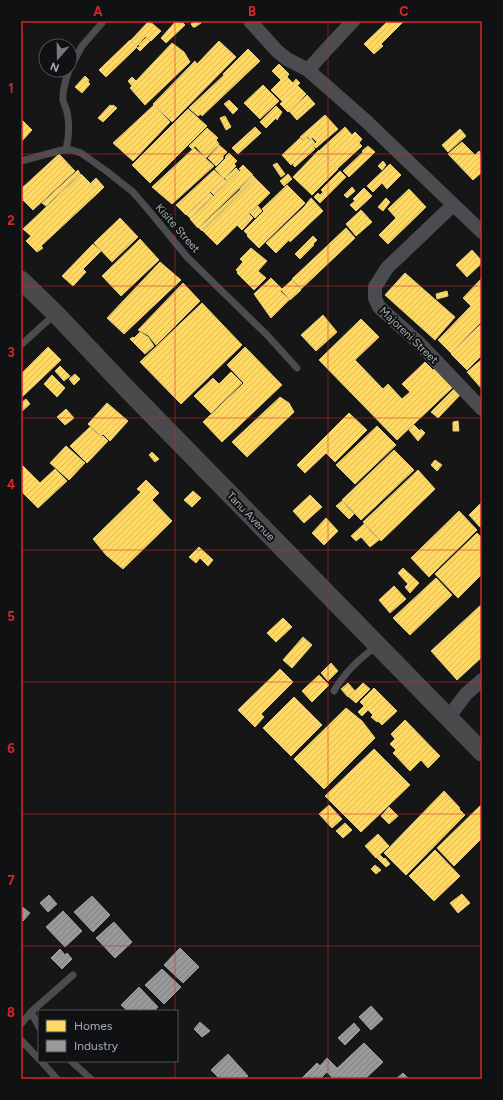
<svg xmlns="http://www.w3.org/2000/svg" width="503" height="1100" viewBox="0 0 503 1100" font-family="Figtree,sans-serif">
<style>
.homes{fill:url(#homes-hatch);stroke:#e5cc7e}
.industry{fill:url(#industry-hatch);stroke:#9e9fa2}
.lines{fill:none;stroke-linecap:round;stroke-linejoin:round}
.lane{stroke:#4b4c4f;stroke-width:7}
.street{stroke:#4b4c4f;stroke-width:14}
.secondary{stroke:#4a4a4d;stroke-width:19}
.grid{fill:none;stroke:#d62828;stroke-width:1;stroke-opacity:0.55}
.labels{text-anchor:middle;stroke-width:4;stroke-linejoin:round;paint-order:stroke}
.street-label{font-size:11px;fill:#a8adb6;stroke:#101112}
.neatline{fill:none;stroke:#d62828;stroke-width:1.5}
.grid-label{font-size:13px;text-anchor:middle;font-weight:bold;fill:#d62828}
</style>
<defs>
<pattern id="homes-hatch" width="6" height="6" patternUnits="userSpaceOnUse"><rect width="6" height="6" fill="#ffd966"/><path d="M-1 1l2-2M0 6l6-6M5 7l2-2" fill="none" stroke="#d6b85d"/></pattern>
<pattern id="industry-hatch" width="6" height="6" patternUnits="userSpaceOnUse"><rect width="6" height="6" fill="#999"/><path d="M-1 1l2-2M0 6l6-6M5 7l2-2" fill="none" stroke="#7f8080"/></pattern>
</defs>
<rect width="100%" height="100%" fill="#161616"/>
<path class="homes" d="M149 21 161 31 151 41 146 36 137 46 131 40Z
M176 21H181L185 25 166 43 161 38Z
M194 21H200L201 23 195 27H193L191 24Z
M388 21H404L381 44 383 46 374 54 364 44Z
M147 37 150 41 140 51 137 48 140 46 139 45Z
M130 40 137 47 106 77 99 70Z
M219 41 236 57 172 122 153 104 195 61 197 64Z
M172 43 184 52 190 62 145 105 130 88 132 86 128 81 132 77 136 81Z
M248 49 260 61 202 116 201 114 198 116 189 108 224 75 223 74Z
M279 64 289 74 287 77 293 83 296 79 300 83 282 101 271 90 281 80 272 71Z
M85 76 89 80 88 82 90 84 82 93 75 87Z
M263 85 279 101 260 119 244 103Z
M298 86 306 94 288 112 280 104Z
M307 95 315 104 297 120 289 111Z
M229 100 238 109 233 114 224 104Z
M110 105 112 106 113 105 117 108 103 122 98 118Z
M154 105 170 122 133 161 113 143Z
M276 106 282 112 277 120 276 118 266 128 260 122Z
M188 109 207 126 150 183 132 165Z
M325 115 338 129 316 148 313 146 317 142 312 137 310 139 306 136 303 139 300 137Z
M225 116 231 127 226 130 220 118Z
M21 119 32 130 21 142Z
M255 127 261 133 238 154 232 148Z
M345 127 352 135 355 132 362 139 359 143 362 146 338 168 320 150Z
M207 128 218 138 216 140 219 144 206 158 195 146 192 149 189 146Z
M460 129 466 136 448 152 442 145Z
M306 137 309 140 311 138 315 143 291 165 282 155 300 138 303 140Z
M462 142 475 155 479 151 482 155V161L481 162 482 163V172L473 180 448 154Z
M219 145 227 152 223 156V159L216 166 208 158Z
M312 146 315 149 295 167 293 165 294 163Z
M368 146 375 152 349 177 343 171 363 152 362 151Z
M194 148 214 166 172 204 152 187Z
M319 150 338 169 312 195 293 177Z
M229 153 237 161 234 164 236 166 224 178 215 169 226 158 225 157Z
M59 154 75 171 33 210 23 200 21 202V189Z
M383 161 386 165 382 170 378 166Z
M277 163 285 174 281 177 273 165Z
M390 164 401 175 387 189 382 183 373 192 367 186Z
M243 165 253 175 198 228 190 219 241 170 239 169Z
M236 168 239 171 228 182 225 178Z
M78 170 80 174 46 206 42 203Z
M214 170 224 179 186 215 176 205Z
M340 171 346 177 320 203 314 197 318 193 320 195 323 192 321 190Z
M81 174 99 192 41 246 43 248 37 252 26 241 31 236 23 229Z
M288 174 292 179 284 186 280 181Z
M253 176 256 179 242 192 240 189Z
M96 178 104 187 99 192 91 183Z
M224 179 228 182 214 195 211 192Z
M256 179 270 193 217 245 203 231Z
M287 185 305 203 259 248 247 236 248 235 244 231 264 211 262 209Z
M352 187 355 191 347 198 344 195Z
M364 188 372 196 356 211 350 205 355 201 353 199Z
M409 189 426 207 388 244 379 235 396 218 388 209Z
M240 190 242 192 202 231 199 228Z
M210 193 213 196 190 218 187 215Z
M311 198 323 211 290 242 289 240 276 253 266 243 304 207Z
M386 198 390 202 383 211 378 207Z
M258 206 262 211 255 218 250 213Z
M361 210 372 222 356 236 346 224Z
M249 214 253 218 242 230 237 225Z
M120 218 138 237 112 262 94 243Z
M346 228 355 238 301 289 292 279Z
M313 236 317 240 313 244 314 245 300 259 295 254Z
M140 239 159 260 121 296 102 276Z
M93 244 101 251 83 269 86 272 73 286 62 276Z
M251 248 267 261 258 271 266 278 254 290 237 273 238 272 236 270 243 262 240 259Z
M472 250 482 261V263L467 277 456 265Z
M160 262 181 280 124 334 107 318Z
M405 273 455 317 435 340 385 295Z
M271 278 282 289 280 291 289 300 271 318 254 294Z
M482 278V321L451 353 438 340 471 306 463 298Z
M292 280 301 290 290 300 281 290Z
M183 283 200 301 156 345 148 335 138 330Z
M447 291 448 296 437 299 436 294Z
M202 303 242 345 181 404 140 362Z
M323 315 337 332 316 351 301 335Z
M361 319 379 337 355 360 383 389 388 384 402 399 410 392 402 384 425 362 433 370 435 369 453 387 397 440 319 360Z
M482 323V355L467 370 451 354Z
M140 332 148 337 154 346 145 354 130 339 133 337 134 338Z
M48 347 61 360 21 398V374Z
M245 347 282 385 222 442 203 422 244 383 227 365Z
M482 359V389L467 372Z
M60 366 70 376 64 381 55 371Z
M231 372 242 383 211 413 194 396 213 378 219 384Z
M75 374 80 379 74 385 69 379Z
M52 375 65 388 57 397 44 384Z
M456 387 462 393 438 418 431 412Z
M280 397 289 403 294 412 247 457 232 442Z
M26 399 30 404 21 412V403Z
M107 403 128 421 110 441 103 434 101 436 88 424Z
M66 409 74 418 65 425 57 417Z
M349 413 367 430 335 462 326 453 305 473 297 465Z
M458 421 459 431H453V422Z
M414 425 420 431 421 429 425 433 418 441 409 430Z
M377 426 396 445 355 484 336 465Z
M90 427 101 437 103 436 108 441 87 463 70 446Z
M66 446 85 463 69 480 50 463Z
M394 450 414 470 361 520 342 500Z
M152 452 159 459 155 462 149 455Z
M435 460 442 465 437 471 431 465Z
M21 464 40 483 55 469 67 481 38 508 21 491Z
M418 470 435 489 381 541 363 522Z
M146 480 159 493 152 500 172 521 123 569 106 555 93 539 141 492 137 489Z
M193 491 201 498 192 507 184 500Z
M310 495 322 507 304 523 293 511Z
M342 501 354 514 349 519 336 506Z
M482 502V526L480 527 469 515Z
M459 511 477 530 429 577 411 558Z
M326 518 338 531 324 545 312 533Z
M364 524 379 540 370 547 361 537 356 541 351 536Z
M477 533 482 538V574L458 598 435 574Z
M199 547 213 560 208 566 200 558 196 563 189 557Z
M403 568 419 583 410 593 405 587 408 584 398 573Z
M436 578 452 595 410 635 393 618Z
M394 586 406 599 390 613 379 600Z
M482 604V657L457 680 431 651Z
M283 618 292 627 276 642 267 633Z
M303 637 312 645 292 668 283 660Z
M331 663 338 671 328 681 321 673Z
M280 669 293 682 261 714 264 717 255 727 238 710Z
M319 675 329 685 312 702 302 691Z
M348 683 355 691 348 697 341 689Z
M363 683 370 689 356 703 349 697Z
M374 688 397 711 382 725 378 721 377 722 371 717 373 715 368 710 362 716 358 712 364 706 360 702Z
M294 697 322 725 291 756 263 728Z
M346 708 362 721 375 738 324 789 294 759Z
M405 720 440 756 428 768 421 760 410 771 393 753 396 750 390 744 395 739 391 734Z
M374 749 410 785 361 832 325 796Z
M444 791 460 808 459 809 465 815 406 875 384 853Z
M482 804V838L454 866 437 848Z
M329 805 342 819 332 828 319 814Z
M389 807 398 816 389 824 381 816Z
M345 823 352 830 343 838 336 831Z
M378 834 389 846 376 858 365 846Z
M435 850 460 876 434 901 409 876Z
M380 855 384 859 385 858 390 864 386 867 377 858Z
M375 865 381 870 376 874 371 869Z
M462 894 470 903 458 913 450 903Z"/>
<path class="industry" d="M49 895 57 904 48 912 40 903Z
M92 896 110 915 93 932 74 912Z
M21 906 30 913 23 921 21 919Z
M63 911 82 931 65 947 46 927Z
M114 922 132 942 115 958 96 938Z
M180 948 199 967 183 983 164 965Z
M60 949 65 955 67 953 72 959 62 969 51 958Z
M162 969 181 987 164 1004 145 985Z
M139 987 158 1007 154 1011H128L121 1005Z
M371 1006 383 1019 371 1030 359 1017Z
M200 1022 210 1031 202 1037 194 1029Z
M354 1023 360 1030 345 1045 338 1038Z
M364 1043 383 1062 365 1079H333L330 1075Z
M228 1054 248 1076 245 1078 246 1079H220L211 1070Z
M327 1058 337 1068 330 1075 320 1066Z
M317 1063 327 1072 320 1079H301Z
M403 1073 409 1079H396Z"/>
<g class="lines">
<path class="lane" d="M70 68 82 46 102 23
M66 149C69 137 70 125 67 112 66 108 64 104 63 100 62 90 66 79 69 70
M21 161 62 150H72L81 153 105 170 133 192 151 213 187 257 267 335 297 368
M21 345 55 314
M334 691C344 673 360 658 377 646
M31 1012 39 1027
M21 1024 31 1012 73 975
M21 1040 39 1059
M41 1061 57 1079
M71 1061 91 1079"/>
<path class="street" d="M250 21 277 51 287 59 308 70 365 120 482 232
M308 70 325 51 353 21
M453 205 387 268 375 287V298L379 307 419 343 482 409
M448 718 466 694 482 680"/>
<path class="secondary" d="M21 280 56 314 129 391 482 752"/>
</g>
<path class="grid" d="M175 21V1011M328 21V1079M21 154H482M21 286H482M21 418H482M21 550H482M21 682H482M21 814H482M21 946H482M175 1061V1079"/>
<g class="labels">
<g class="street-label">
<text transform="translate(178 228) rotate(49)" y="4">Kisite Street</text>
<text transform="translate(409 335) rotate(44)" y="4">Majoreni Street</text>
<text transform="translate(251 516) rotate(46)" y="4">Tanu Avenue</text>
</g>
</g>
<rect width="503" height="1100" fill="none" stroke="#101112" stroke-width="44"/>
<rect x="38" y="1010" width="140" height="52" fill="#101112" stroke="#4d4f54"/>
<rect x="46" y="1020" width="20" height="12" fill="#ffd966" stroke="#4d4f54"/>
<text x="74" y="1030" font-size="12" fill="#a8adb6">Homes</text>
<rect x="46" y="1040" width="20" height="12" fill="#999999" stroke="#4d4f54"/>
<text x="74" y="1050" font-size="12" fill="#a8adb6">Industry</text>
<g transform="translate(58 58) rotate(200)"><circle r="19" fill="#101112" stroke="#4d4f54"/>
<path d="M0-3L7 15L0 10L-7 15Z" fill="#75787e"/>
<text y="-6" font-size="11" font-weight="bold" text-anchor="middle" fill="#a8adb6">N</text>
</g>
<rect x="22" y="22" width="459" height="1056" class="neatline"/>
<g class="grid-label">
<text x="98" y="16">A</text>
<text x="252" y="16">B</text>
<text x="404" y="16">C</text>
<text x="11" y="93">1</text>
<text x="11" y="225">2</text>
<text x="11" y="357">3</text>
<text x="11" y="489">4</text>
<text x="11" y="621">5</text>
<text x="11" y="753">6</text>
<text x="11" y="885">7</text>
<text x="11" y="1017">8</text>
</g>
</svg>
